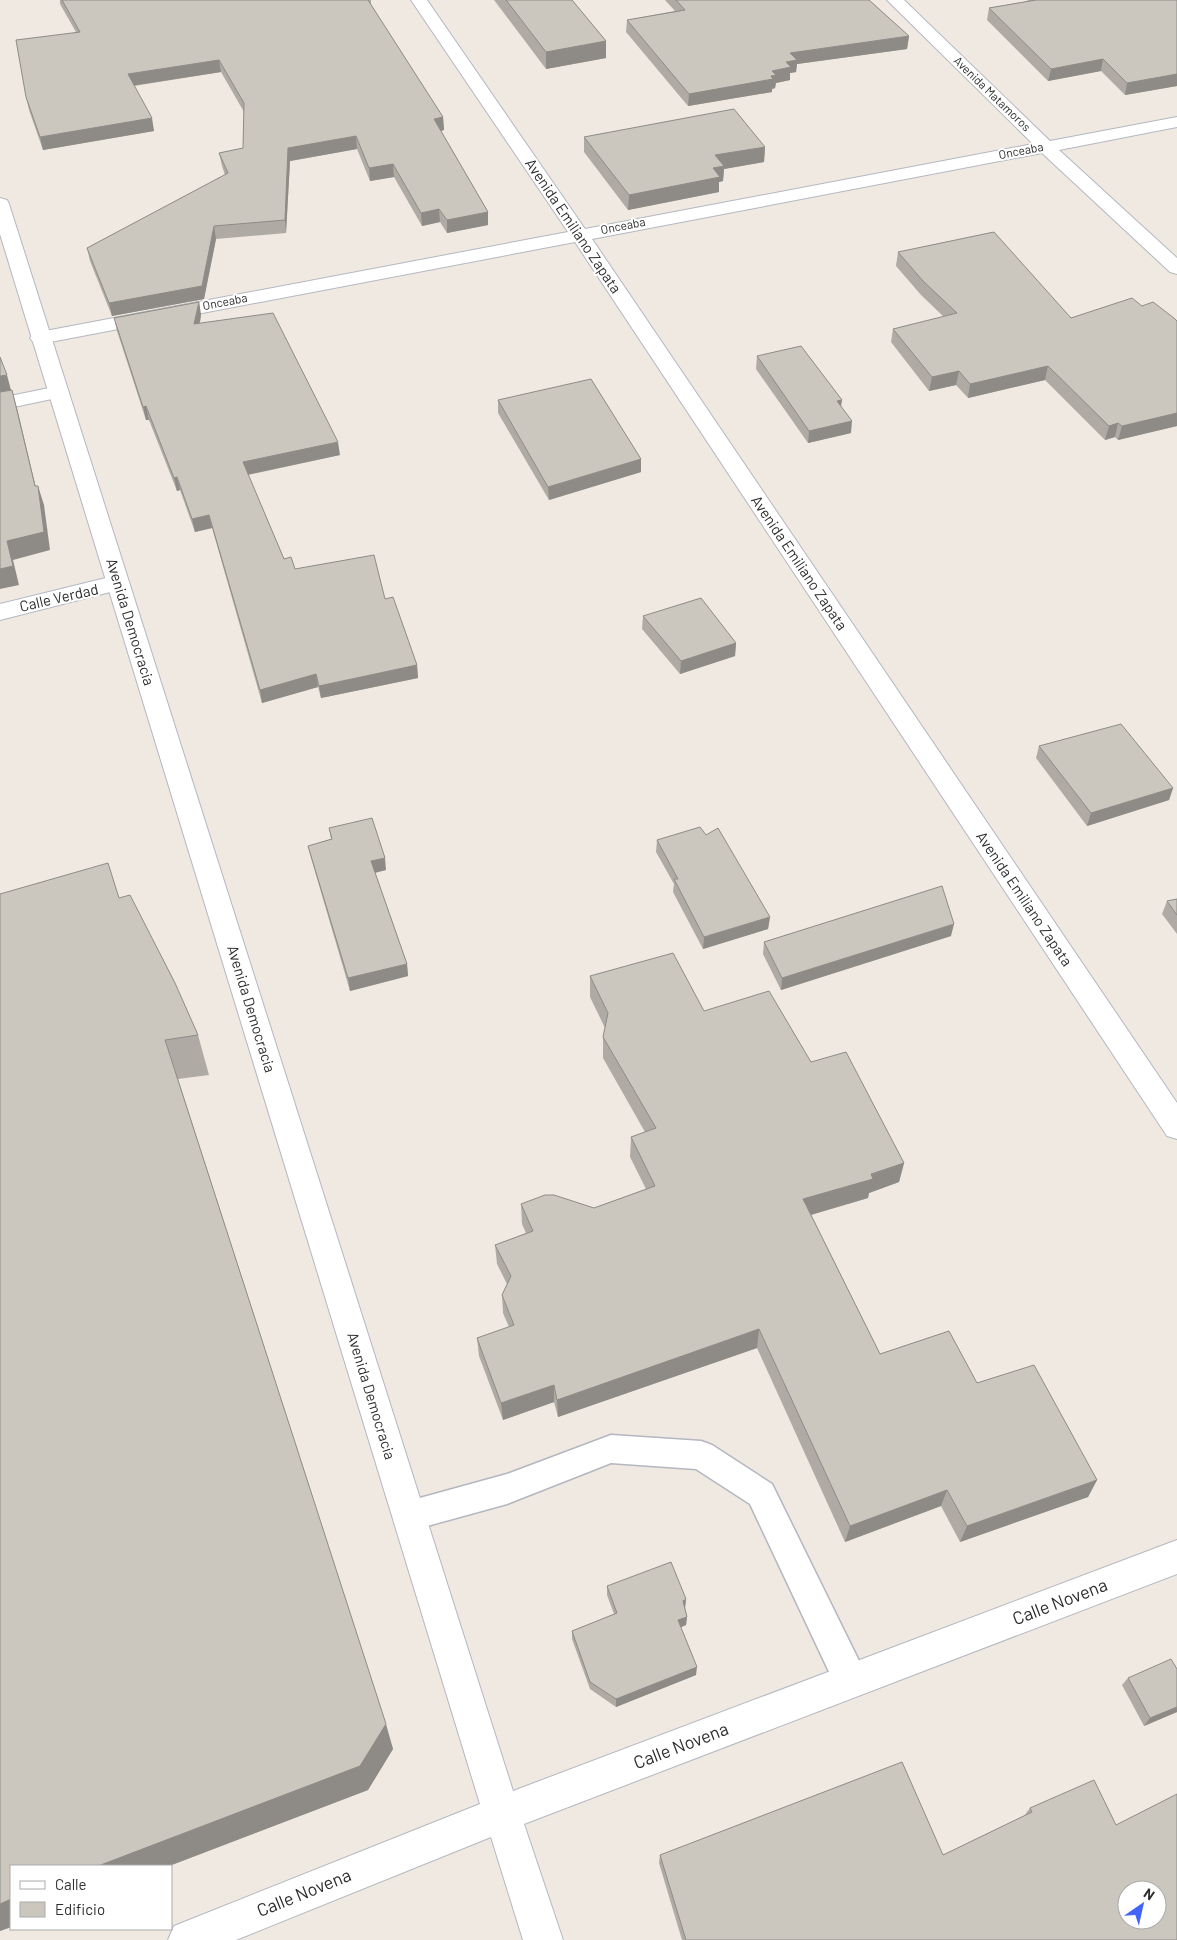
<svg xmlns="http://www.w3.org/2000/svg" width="1177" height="1940" viewBox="0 0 1177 1940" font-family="Barlow,sans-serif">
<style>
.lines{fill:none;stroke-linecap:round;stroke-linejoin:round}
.service-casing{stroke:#b4b7c1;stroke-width:3}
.minor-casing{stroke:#b4b7c1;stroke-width:2}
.tertiary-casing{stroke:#b4b7c1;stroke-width:2}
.service{fill:#fff;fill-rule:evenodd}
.minor{fill:#fff;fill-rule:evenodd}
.tertiary{fill:#fff;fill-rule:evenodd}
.wall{fill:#afaba4}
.shaded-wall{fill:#8e8b86}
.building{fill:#cbc7bf;stroke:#8e8b86;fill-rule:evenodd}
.labels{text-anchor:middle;stroke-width:4;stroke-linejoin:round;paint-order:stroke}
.far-street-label{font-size:12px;fill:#2e2e2e;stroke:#fff}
.street-label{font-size:15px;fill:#2e2e2e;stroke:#fff}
.near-street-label{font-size:18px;fill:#2e2e2e;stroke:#fff}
</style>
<rect width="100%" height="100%" fill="#efe9e1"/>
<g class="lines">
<g class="service-casing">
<path id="service" d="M611 1435 701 1441 712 1445 772 1484 863 1669 867 1681 863 1693 851 1697 839 1693 750 1504 696 1469 611 1463 507 1504 409 1531 398 1527 394 1516 398 1505 409 1501 507 1474Z"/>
</g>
<g class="minor-casing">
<path id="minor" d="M411 0H427L585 229 1033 144 887 0H904L1050 141 1177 117V127L1059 150 1177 258V274L1170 272 1042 153 592 239 1177 1103V1139L1167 1136 575 242 40 344 33 342 30 338 33 334 40 332 568 232Z
M59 386 66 388 69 392 66 396 0 410V398Z
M118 575 126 578 129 583 126 588 0 620V604Z"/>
</g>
<g class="tertiary-casing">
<path id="tertiary" d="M0 198 7 200 9 204 513 1791 1177 1540V1574L524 1824 563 1940H523L491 1837 236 1940H168L174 1926 480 1804 0 234Z"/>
</g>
<use href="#service" class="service"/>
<use href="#minor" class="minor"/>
<use href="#tertiary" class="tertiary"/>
</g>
<path class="wall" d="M60 0H371V5L443 117 444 130 441 131 488 212V225L447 233 440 222 422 226 394 177 370 181 357 149 290 161 286 233 216 239 204 299 112 316 90 261 87 248 225 175 222 166 219 153 243 148 244 112 221 72 134 86 154 131 43 150 29 110 26 97 76 32 60 4Z
M494 0H572L606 41V58L546 69Z
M665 0H869L909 36 907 49 797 64 796 72 790 73V80L776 83 775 88 772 89V92L688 106 626 32 627 20 675 11Z
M1027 0H1177V86L1125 95 1101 71 1048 81 987 20 989 8 1028 1Z
M584 137 765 147 764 162 724 169 723 181 719 182V192L628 210 584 152Z
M898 252 1071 318 1142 306 1177 321V426L1118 440 1115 437 1105 440 1045 380 968 398 956 385 929 391 891 342 893 329 944 317 921 295 896 266Z
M199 302 201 315 200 323 340 455 248 475 284 559 295 569 385 599 417 665 418 678 321 698 318 687 262 703 212 528 195 532 180 490 177 491 149 420H146L117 331 114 318Z
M757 356 842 400 841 405 851 433 808 443 756 369Z
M498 400 641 472 549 500 498 413Z
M643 616 736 643 735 656 680 674 642 629Z
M1039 746 1173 788 1169 800 1087 826 1036 758Z
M329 828 386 870 375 873 407 964 408 976 350 991 311 858 308 846 331 839Z
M657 840 770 917 768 929 703 949 673 892 674 884 656 852Z
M0 894 119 898 198 1035 209 1075 178 1079 393 1749 368 1790 169 1866H11V1927L0 1931Z
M1177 899V934L1162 914 1167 901Z
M951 936 781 990 763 954 764 942Z
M590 976 704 1011 811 1062 904 1163 899 1182 869 1193 868 1198 811 1215 880 1354 977 1383 1097 1480 1088 1497 960 1542 941 1506 845 1542 757 1348 558 1417 554 1402 503 1420 479 1356 477 1338 509 1327 503 1313 502 1295 507 1284 497 1264 495 1245 526 1233 522 1224 521 1204 594 1208 646 1189 630 1157 631 1137 645 1132 603 1058V1037L605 1028 590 997Z
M607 1586 686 1599 685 1608 687 1617 686 1625 680 1627 696 1675 616 1707 590 1689 572 1639V1631L614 1614 607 1595Z
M1128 1678 1177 1712 1144 1726 1122 1685Z
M1030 1808 1116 1825 1177 1940H682L659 1863 660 1855H943L1024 1816Z"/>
<path class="shaded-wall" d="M909 36 907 49 797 64 796 72 790 73V80L776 83 775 88 772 89V92L688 106 689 94 786 62 790 53Z
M606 41V58L546 69V52Z
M1103 59 1101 71 1048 81 1051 69Z
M219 60 221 72 130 86 128 74Z
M1177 74V86L1125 95 1127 83Z
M443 117 444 130 435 132 434 119Z
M152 118 154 131 43 150 40 137Z
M356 136 357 149 290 161 286 233 285 220 288 148Z
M765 147 764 162 724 169 723 181 719 182V192L628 210 629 195 715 155Z
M393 164 394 177 370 181 369 168Z
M439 209 440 222 422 226 421 213Z
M488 212V225L447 233V220Z
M214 226 216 239 204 299 112 316 109 303Z
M199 302 201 315 197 337 194 324Z
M1048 366 1045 380 968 398 970 384Z
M959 371 956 385 929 391 932 377Z
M7 375 12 394 0 396V376Z
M12 390 17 408 40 505 35 486Z
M842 400 840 412 837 401Z
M146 406 149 420H146L143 407Z
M1177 413V426L1118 440 1122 426Z
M852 421 851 433 808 443 809 431Z
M1118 423 1115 437 1105 440 1109 426Z
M338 442 340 455 246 475 243 462Z
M641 459V472L549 500 548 487Z
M177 477 180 490 177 491 174 478Z
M38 486 44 505 50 550 13 560 19 585 0 589V569L7 541Z
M209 515 212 528 195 532 192 519Z
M736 643 735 656 680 674 681 661Z
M417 665 418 678 321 698 319 686Z
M316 674 318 687 262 703 260 690Z
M1173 788 1169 800 1087 826 1091 813Z
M385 858 386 870 373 873 371 861Z
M770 917 768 929 703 949 704 937Z
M954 924 951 936 781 990 782 978Z
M407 964 408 976 350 991 348 978Z
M904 1163 899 1182 869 1193 868 1198 800 1218 803 1199Z
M759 1329 757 1348 558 1417 557 1400Z
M554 1385V1402L503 1420 501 1403Z
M1097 1480 1088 1497 960 1542 967 1526Z
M947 1490 941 1506 845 1542 850 1526Z
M686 1599 685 1608 682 1610 683 1601Z
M687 1617 686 1625 677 1629 678 1620Z
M697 1667 696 1675 616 1707V1699Z
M1177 1707V1712L1144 1726 1150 1718Z
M386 1724 393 1749 368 1790 169 1866H98Z
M11 1899V1927L0 1931V1904Z"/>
<path class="building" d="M62 0H368L443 117 434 119 488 212 447 220 439 209 421 213 393 164 369 168 356 136 288 148 285 220 214 226 202 286 109 303 87 248 228 173 219 153 243 148 244 103 219 60 128 74 152 118 40 137 26 97 16 40 80 32Z
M506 0H572L606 41 546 52Z
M676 0H869L909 36 790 53 797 60 786 62 791 67 772 71 776 75 771 76 773 79 689 94 627 20 685 10Z
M1036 0H1177V74L1127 83 1103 59 1051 69 989 8Z
M734 109 765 147 715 155 724 166 713 168 720 177 629 195 584 137Z
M994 232 1071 318 1132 298 1142 306 1153 302 1174 318 1177 321V413L1122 426 1118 423 1109 426 1048 366 970 384 959 371 932 377 893 329 957 313 923 281 898 252Z
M199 302 194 324 273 313 338 442 243 462 284 559 291 557 295 569 374 555 385 599 393 597 417 665 319 686 316 674 260 690 209 515 192 519 177 477 174 478 146 406 143 407 114 318Z
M801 346 842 400 837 401 852 421 809 431 757 356Z
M0 357 7 375 0 376Z
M591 379 641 459 548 487 498 400Z
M12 390 35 486H38L44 532 7 541 13 566 0 569V392Z
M701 598 736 643 681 661 643 616Z
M1121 724 1173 788 1091 813 1039 746Z
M372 818 385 858 371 861 407 964 348 978 308 846 332 839 329 828Z
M700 827 706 835 718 828 770 917 704 937 674 879H678L657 840Z
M108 863 119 898 130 895 175 983 198 1035 165 1040 386 1724 360 1766 98 1866H11V1899L0 1904V894Z
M942 886 954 924 782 978 764 942Z
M1177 899V915L1167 901Z
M673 953 704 1011 769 991 811 1062 846 1052 904 1163 871 1174 873 1179 803 1199 880 1354 949 1331 977 1383 1034 1365 1097 1480 967 1526 947 1490 850 1526 759 1329 557 1400 554 1385 501 1403 477 1338 514 1325 502 1295 511 1276 495 1245 533 1231 521 1204 545 1195H554L594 1208 655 1186 631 1137 656 1128 603 1037 608 1013 590 976Z
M671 1562 686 1599 683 1601 687 1617 678 1620 697 1667 616 1699 590 1682 572 1631 617 1613 607 1586Z
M1171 1659 1177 1669V1707L1150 1718 1128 1678Z
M902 1762 943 1855 1032 1812 1030 1808 1094 1780 1116 1825 1177 1794V1940H686L660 1855ZM1127 1890H1157V1920H1127Z"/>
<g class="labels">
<g class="far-street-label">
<text transform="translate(992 94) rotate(44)" y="4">Avenida Matamoros</text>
<text transform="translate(1021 151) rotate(-11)" y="4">Onceaba</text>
<text transform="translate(623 226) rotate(-11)" y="4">Onceaba</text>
<text transform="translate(225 302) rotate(-11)" y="4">Onceaba</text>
</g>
<g class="street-label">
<text transform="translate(573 226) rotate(56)" y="5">Avenida Emiliano Zapata</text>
<text transform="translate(799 563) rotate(56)" y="5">Avenida Emiliano Zapata</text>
<text transform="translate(59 598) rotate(-13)" y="5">Calle Verdad</text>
<text transform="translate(130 622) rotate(73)" y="5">Avenida Democracia</text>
<text transform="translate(1024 899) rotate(56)" y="5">Avenida Emiliano Zapata</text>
<text transform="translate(251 1009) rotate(73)" y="5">Avenida Democracia</text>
<text transform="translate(371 1396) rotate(73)" y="5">Avenida Democracia</text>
</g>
<g class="near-street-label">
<text transform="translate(1060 1602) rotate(-21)" y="6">Calle Novena</text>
<text transform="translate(681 1746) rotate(-21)" y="6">Calle Novena</text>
<text transform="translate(304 1893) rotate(-22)" y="6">Calle Novena</text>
</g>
</g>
<rect x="10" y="1865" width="162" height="65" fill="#ffffff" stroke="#ababab"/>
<rect x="20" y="1881" width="25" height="8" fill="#ffffff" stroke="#ababab"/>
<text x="55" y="1890" font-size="15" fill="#2e2e2e">Calle</text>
<rect x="20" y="1902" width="25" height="15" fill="#cbc7bf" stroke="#ababab"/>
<text x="55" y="1915" font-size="15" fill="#2e2e2e">Edificio</text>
<g transform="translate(1142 1905) rotate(34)"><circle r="24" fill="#ffffff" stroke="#ababab"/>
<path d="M0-4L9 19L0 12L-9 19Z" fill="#4264fb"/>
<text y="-8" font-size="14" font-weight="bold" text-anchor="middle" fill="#2e2e2e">N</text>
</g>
</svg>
